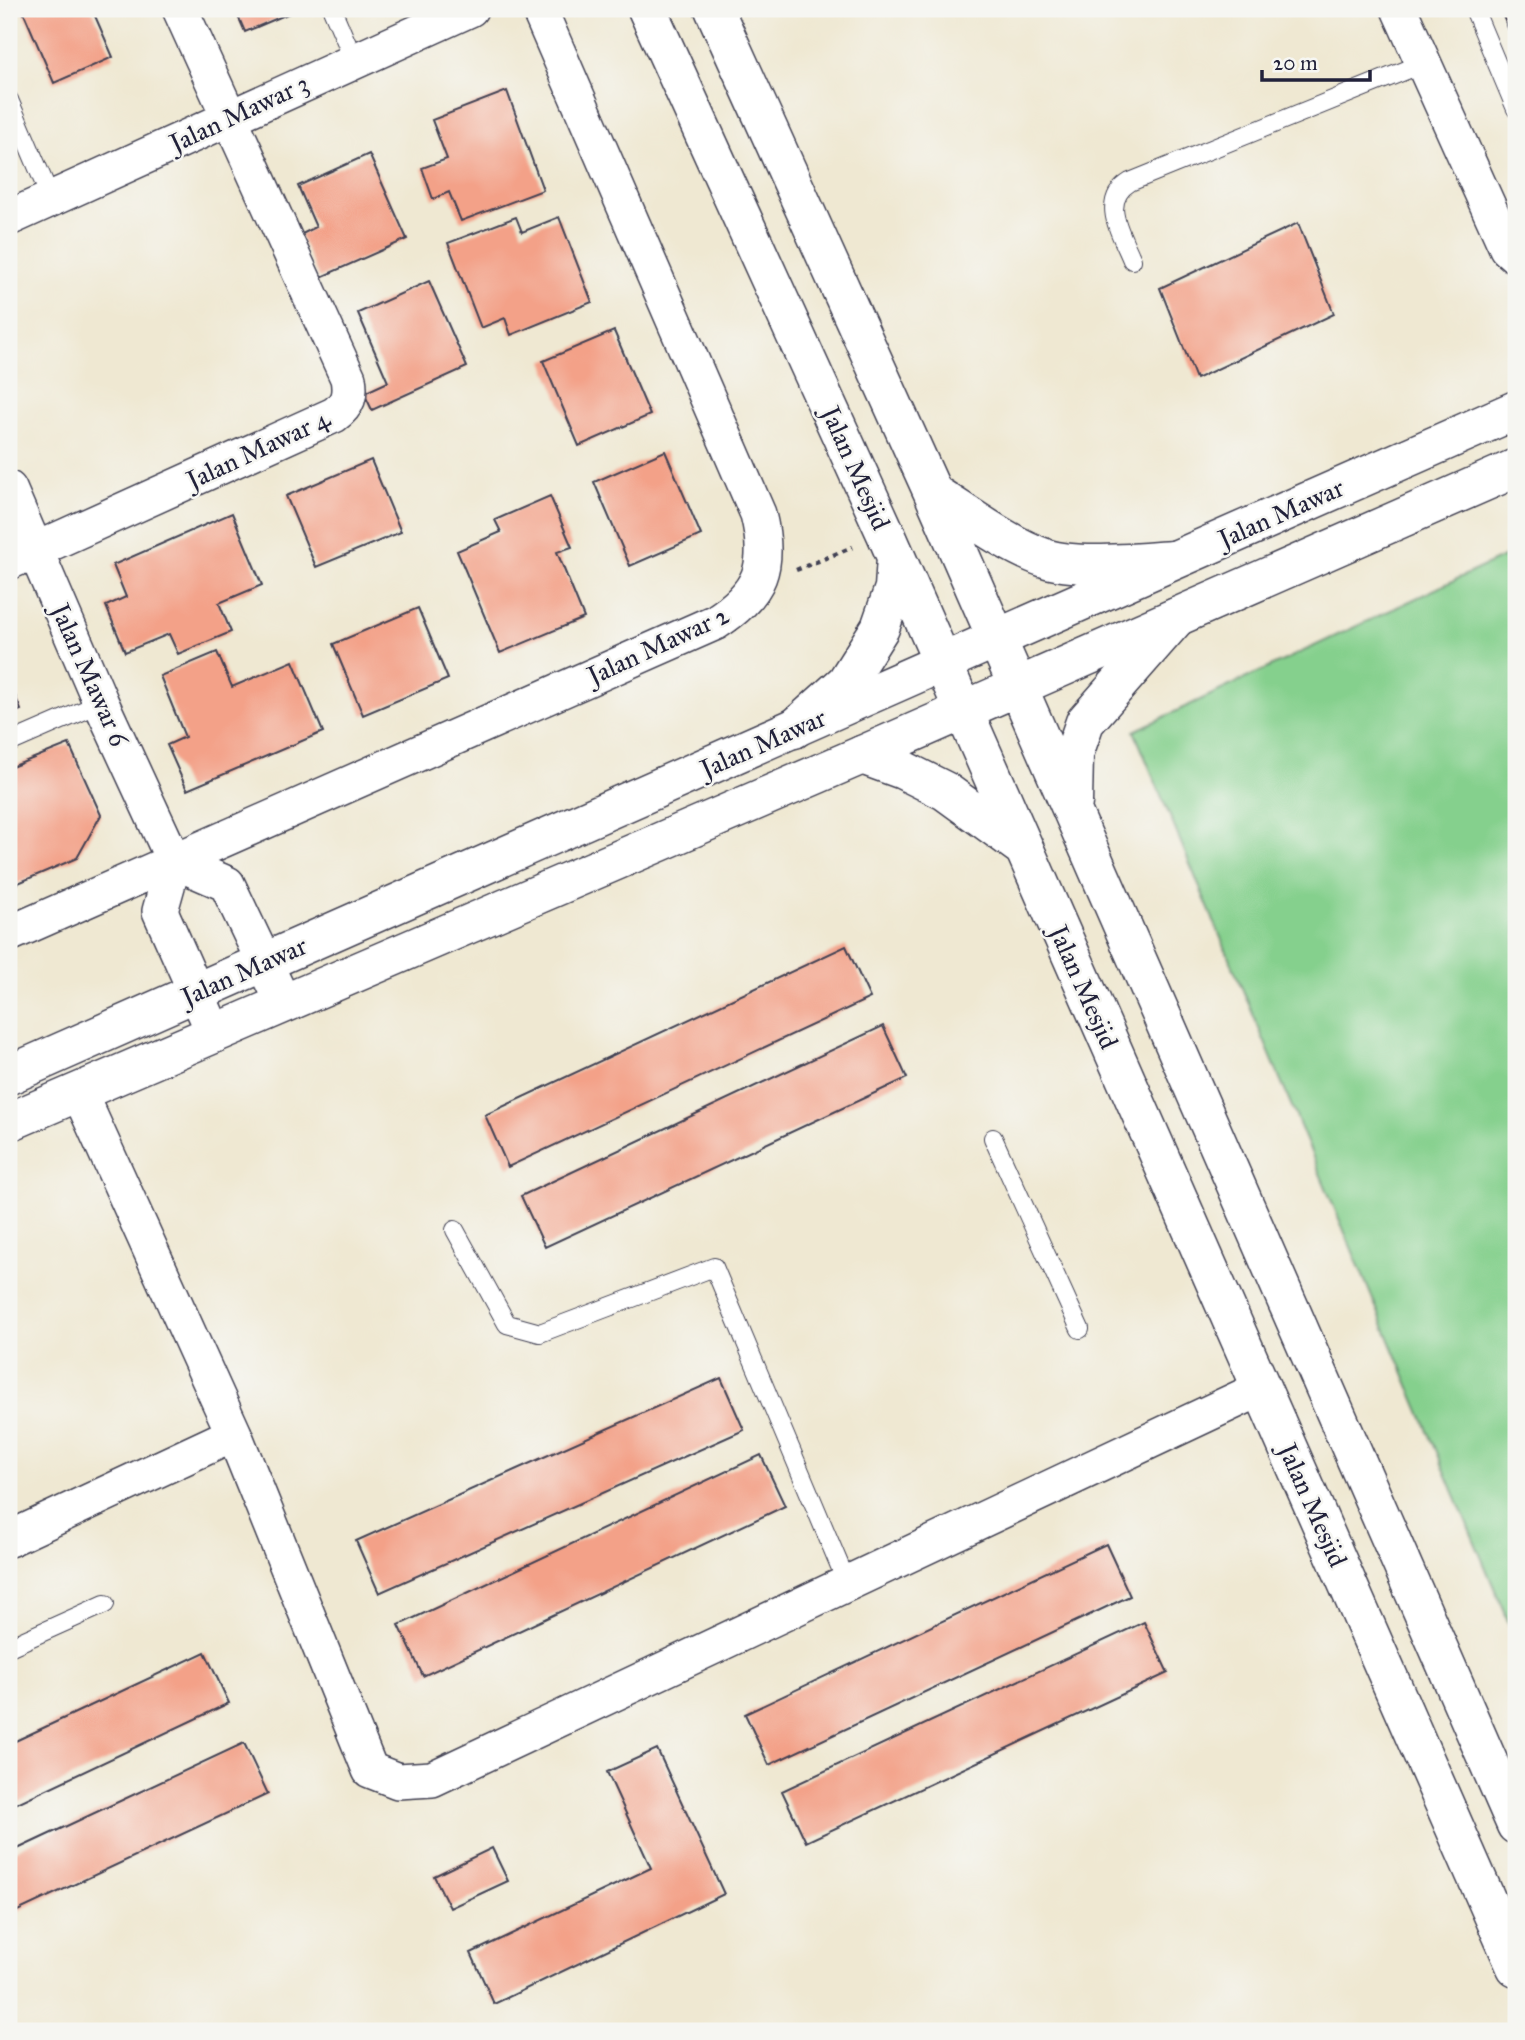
<svg xmlns="http://www.w3.org/2000/svg" width="1525" height="2040" viewBox="0 0 1525 2040" font-family="'IM FELL Great Primer',serif">
<style>
.green{fill:#85d08d;stroke:#547964;stroke-width:2}
.building{fill:#f3a188}
.lines{fill:none;stroke-linecap:round;stroke-linejoin:round}
.service-casing{stroke:#414052;stroke-width:20}
.minor-casing{stroke:#414052;stroke-width:38}
.tertiary-casing{stroke:#414052;stroke-width:41}
.secondary-casing{stroke:#414052;stroke-width:41}
.path{stroke:#414052;stroke-width:4.5;stroke-dasharray:5 5;stroke-linecap:butt}
.service{stroke:#fff;stroke-width:18}
.minor{stroke:#fff;stroke-width:35}
.tertiary{stroke:#fff;stroke-width:38}
.secondary{stroke:#fff;stroke-width:38}
.labels{text-anchor:middle;stroke-width:5;stroke-linejoin:round;paint-order:stroke}
.street-label{font-size:26px;fill:#22223b;stroke:#f6f6f2}
</style>
<rect width="100%" height="100%" fill="#f6f6f2"/>
<filter id="ink" filterUnits="userSpaceOnUse"><feTurbulence type="fractalNoise" baseFrequency=".0143" numOctaves="2"/><feDisplacementMap in="SourceGraphic" scale="14" xChannelSelector="R" yChannelSelector="G"/><feConvolveMatrix kernelMatrix="1 2 1 2 8 2 1 2 1" color-interpolation-filters="sRGB"/></filter>
<filter id="wash" filterUnits="userSpaceOnUse"><feTurbulence type="fractalNoise" baseFrequency=".00686" numOctaves="4" result="noise"/><feDisplacementMap in="SourceGraphic" scale="28" xChannelSelector="R" yChannelSelector="G"/><feGaussianBlur stdDeviation="1.57" result="paint"/><feColorMatrix in="noise" values="0 0 0 0 0 0 0 0 0 0 0 0 0 0 0 0 0 1.4 0 .05"/><feComposite in="paint" operator="in"/></filter>
<g filter="url(#wash)">
<rect width="100%" height="100%" fill="#efe8d2"/>
<path class="green" d="M1516 551V1640L1134 731Z"/>
<g id="blocks">
<path class="building" d="M22 9H92L113 57 54 83Z
M235 9H299L245 32Z
M1500 9H1516V47Z
M507 91 543 190 461 221 449 192 433 199 422 168 447 159 432 120Z
M369 154 407 239 319 278 300 235 316 227 298 186Z
M516 217 522 232 559 217 592 302 511 335 505 318 481 328 448 243Z
M1298 223 1334 314 1196 379 1160 288Z
M429 281 467 367 372 410 364 393 388 382 358 313Z
M614 331 650 415 579 446 543 361Z
M665 451 701 535 630 566 594 482Z
M371 460 401 532 316 567 286 496Z
M550 496 572 547 557 552 584 618 500 653 457 551 501 532 495 520Z
M232 513 262 585 219 603 231 632 178 654 169 634 125 652 106 606 126 597 113 565Z
M418 608 448 679 363 715 333 644Z
M217 652 232 687 293 661 323 732 187 790 167 745 185 737 160 676Z
M9 681 21 710 9 715Z
M69 744 101 815 77 858 9 887V768Z
M846 946 870 998 508 1167 485 1115Z
M883 1026 907 1078 545 1247 521 1196Z
M721 1378 744 1430 379 1593 356 1541Z
M761 1455 785 1506 423 1676 399 1625Z
M1106 1544 1130 1596 769 1765 745 1714Z
M1144 1622 1168 1673 806 1842 782 1791Z
M205 1652 229 1703 9 1807V1744Z
M244 1743 268 1794 9 1915V1853Z
M657 1749 724 1894 494 2004 471 1953 651 1868 607 1772Z
M492 1848 508 1881 450 1908 434 1876Z"/>
</g>
</g>
<g filter="url(#ink)">
<use href="#blocks" fill-opacity="0" stroke="#414052" stroke-width="2"/>
<g class="lines">
<g class="service-casing">
<path id="service" d="M332 9 354 60
M1474 9 1516 109
M9 100 51 199
M1132 260C1121 233 1099 201 1130 182L1424 63
M9 743 101 703
M993 1138 1080 1329
M455 1230 507 1324 540 1333 714 1267 847 1583
M9 1647 105 1604"/>
</g>
<g class="minor-casing">
<path id="minor" d="M1399 9 1507 248 1516 256
M9 218 470 9
M9 489 101 703 174 861 160 911 215 1035
M9 562 334 415C348 405 351 395 348 378L180 9
M174 861 227 884 284 1004
M9 934 716 622C761 593 771 566 758 514L539 9
M79 1092 234 1434 370 1770 398 1781 432 1779 1262 1388
M9 1539 234 1434"/>
</g>
<g class="tertiary-casing">
<path id="tertiary" d="M9 1075C511 854 1013 630 1516 410
M9 1122 862 755 1516 468"/>
</g>
<g class="secondary-casing">
<path id="secondary" d="M647 9 886 534 1516 1967
M714 9 933 493 1516 1825
M933 493C965 513 1009 546 1045 558 1076 569 1139 562 1173 560
M794 729 846 682 880 628 894 588 896 557
M862 755 903 770 945 791 1022 847
M1073 803 1074 754 1085 722 1177 617"/>
</g>
<path class="path" d="M796 570 853 547"/>
<use href="#service" class="service"/>
<use href="#minor" class="minor"/>
<use href="#tertiary" class="tertiary"/>
<use href="#secondary" class="secondary"/>
</g>
</g>
<g class="labels">
<g class="street-label">
<text transform="translate(239 113) rotate(-25)" y="9">Jalan Mawar 3</text>
<text transform="translate(258 449) rotate(-25)" y="9">Jalan Mawar 4</text>
<text transform="translate(856 468) rotate(66)" y="9">Jalan Mesjid</text>
<text transform="translate(1281 513) rotate(-24)" y="9">Jalan Mawar</text>
<text transform="translate(658 645) rotate(-25)" y="9">Jalan Mawar 2</text>
<text transform="translate(90 675) rotate(66)" y="9">Jalan Mawar 6</text>
<text transform="translate(763 743) rotate(-24)" y="9">Jalan Mawar</text>
<text transform="translate(244 971) rotate(-24)" y="9">Jalan Mawar</text>
<text transform="translate(1084 987) rotate(66)" y="9">Jalan Mesjid</text>
<text transform="translate(1313 1505) rotate(66)" y="9">Jalan Mesjid</text>
</g>
</g>
<rect width="1525" height="2040" fill="none" stroke="#f6f6f2" stroke-width="35"/>
<path d="M1262 70v10h108v-10" fill="none" stroke="#22223b" stroke-width="3.5"/>
<text x="1273" y="70" font-size="21" fill="#22223b" stroke="#f6f6f2" stroke-width="5" paint-order="stroke">20 m</text>
</svg>
